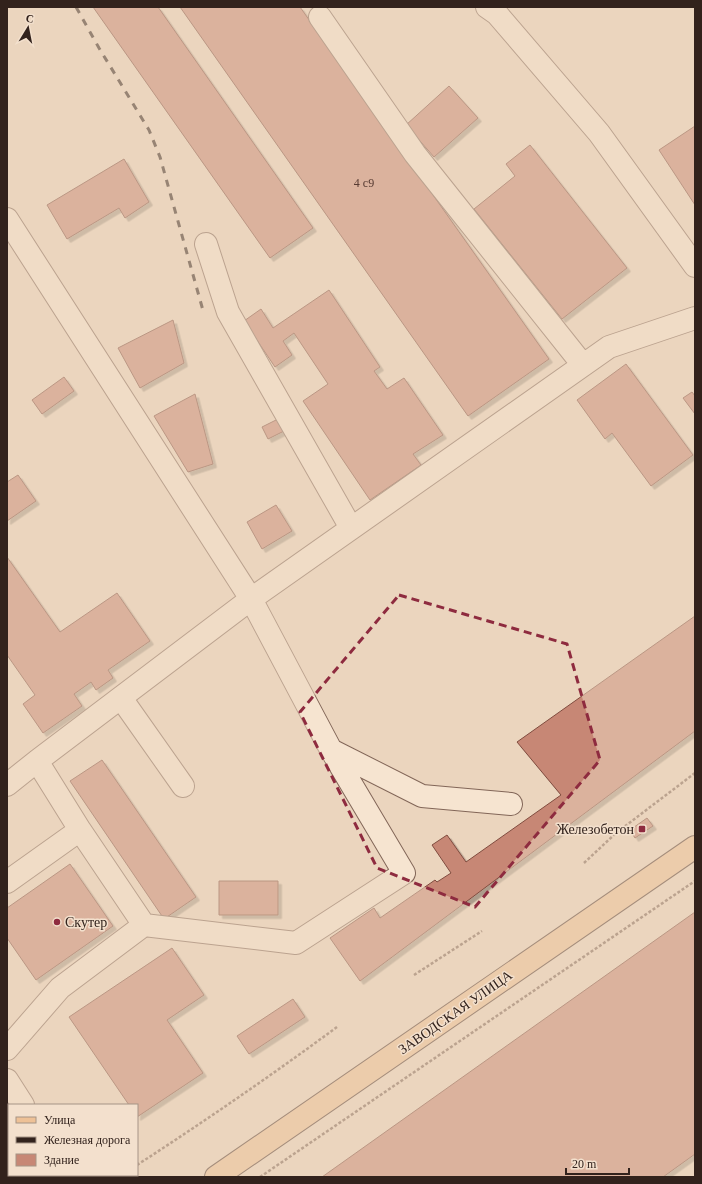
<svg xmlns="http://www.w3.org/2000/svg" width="702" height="1184" viewBox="0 0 702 1184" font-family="Georgia,serif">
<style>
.building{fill:#c78775;stroke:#804c3f;filter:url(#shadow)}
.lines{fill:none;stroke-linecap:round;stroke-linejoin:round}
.minor-casing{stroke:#826658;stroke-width:24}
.major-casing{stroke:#50362c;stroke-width:24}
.path{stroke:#826658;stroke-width:2.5;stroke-dasharray:3 2;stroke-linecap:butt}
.minor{stroke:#f6e4d0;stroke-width:22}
.major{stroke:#eec196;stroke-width:22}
.rail{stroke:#32221c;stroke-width:3;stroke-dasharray:7 7;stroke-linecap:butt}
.marked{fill:none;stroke:#8e2b3f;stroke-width:3;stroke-dasharray:8 5;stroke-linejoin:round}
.poi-dot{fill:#8e2b3f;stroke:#f3e0cd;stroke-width:1.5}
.labels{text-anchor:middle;stroke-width:3;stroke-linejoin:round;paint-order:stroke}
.number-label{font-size:12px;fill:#573b32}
.poi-label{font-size:14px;fill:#32221c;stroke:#f3e0cd;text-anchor:end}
.street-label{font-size:14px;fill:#32221c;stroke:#f3e0cd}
</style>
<defs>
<filter id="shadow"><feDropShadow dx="3.5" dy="3.5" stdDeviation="0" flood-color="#0004"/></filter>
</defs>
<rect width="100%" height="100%" fill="#ebd5be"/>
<path class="building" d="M93 7H158L313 228 270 258Z
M180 7H300L549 359 468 416Z
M449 86 478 118 434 157 406 125Z
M695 126V205L659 150Z
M530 145 627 268 562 319 474 209 515 176 506 164Z
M124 159 149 202 125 218 119 208 67 239 47 205Z
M329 290 380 367 374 371 387 389 404 378 443 435 413 454 421 465 370 500 303 401 328 384 294 333 283 341 292 355 275 367 244 321 261 309 273 328Z
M173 320 184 363 140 388 118 348Z
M626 364 693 455 651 486 612 433 605 439 577 400Z
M64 377 74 391 42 414 32 400Z
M692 392 695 396V414L683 398Z
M195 394 213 464 188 472 154 416Z
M280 418 286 430 268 439 262 427Z
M18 475 36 501 7 521V482Z
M276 505 292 531 262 549 247 522Z
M7 557 60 632 117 593 150 641 108 670 113 678 96 690 91 682 74 694 82 706 43 733 23 704 35 695 7 655Z
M695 616V731L360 981 330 938 374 908 380 918 435 880 437 882 451 873 432 845 447 835 466 862 561 795 517 742Z
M102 760 196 897 164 919 70 781Z
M647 818 653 826 635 838 630 830Z
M70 864 113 926 36 980 7 938V908Z
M219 881H278V915H219Z
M695 912V1154L663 1177H322Z
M172 948 204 995 167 1020 203 1073 137 1117V1105H129L69 1017Z
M293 999 305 1017 249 1054 237 1036Z"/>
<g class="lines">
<g class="minor-casing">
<path id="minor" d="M487 7 497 14 599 133 695 266
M320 17 415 154 583 365
M7 219 251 599 331 750 422 796 511 804
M206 244 228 312 351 528
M121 698 183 786
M37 761 251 599 609 347 695 318
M7 785 37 761 80 830 7 882
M80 830 144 925 296 943 404 873 331 750
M7 1049 60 988 144 925
M7 1080 23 1105
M67 1175 69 1177"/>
</g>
<g class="major-casing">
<path id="major" d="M216 1177 695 847"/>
</g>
<path class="path" d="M584 863 616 833 695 773
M414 975 482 931
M137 1165C205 1121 272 1075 337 1027
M118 1177 121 1175
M260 1177 695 881"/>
<use href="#minor" class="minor"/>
<use href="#major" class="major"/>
<path class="rail" d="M76 7 99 48 149 130 160 157 204 314"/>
</g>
<path d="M0 0H702V1184H0ZM399 595 567 644 600 760 475 907 377 868 300 712Z" fill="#ebd5be" fill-opacity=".55" fill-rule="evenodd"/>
<path class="marked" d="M399 595 567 644 600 760 475 907 377 868 300 712Z"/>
<g class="poi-dot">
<rect x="638" y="825" width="8" height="8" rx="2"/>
<circle cx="57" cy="922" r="4"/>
</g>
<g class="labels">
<g class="number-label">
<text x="364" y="187">4 с9</text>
</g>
<g class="poi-label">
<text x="634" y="834">Железобетон</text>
<text x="65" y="927" text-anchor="start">Скутер</text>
</g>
<g class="street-label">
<text transform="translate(455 1012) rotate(-35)" y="5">ЗАВОДСКАЯ УЛИЦА</text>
</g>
</g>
<rect width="702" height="1184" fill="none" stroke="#32221c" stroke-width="16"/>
<rect x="8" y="1104" width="130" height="72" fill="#f3e0cd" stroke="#a69486"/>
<rect x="16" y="1117" width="20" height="6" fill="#eec196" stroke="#a69486"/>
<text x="44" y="1124" font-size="12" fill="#32221c">Улица</text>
<rect x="16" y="1137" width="20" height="6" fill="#32221c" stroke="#a69486"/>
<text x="44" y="1144" font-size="12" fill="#32221c">Железная дорога</text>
<rect x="16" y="1154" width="20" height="12" fill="#c78775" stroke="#a69486"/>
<text x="44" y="1164" font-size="12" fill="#32221c">Здание</text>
<g transform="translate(28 28) rotate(10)" stroke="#f3e0cd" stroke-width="3" paint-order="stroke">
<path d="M0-3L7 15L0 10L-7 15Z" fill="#32221c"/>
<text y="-6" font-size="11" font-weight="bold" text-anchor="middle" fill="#32221c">С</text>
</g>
<path d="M566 1168v6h63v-6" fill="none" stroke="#32221c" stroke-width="2"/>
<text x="572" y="1168" font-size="12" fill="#32221c" stroke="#f3e0cd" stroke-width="3" paint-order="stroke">20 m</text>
</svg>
